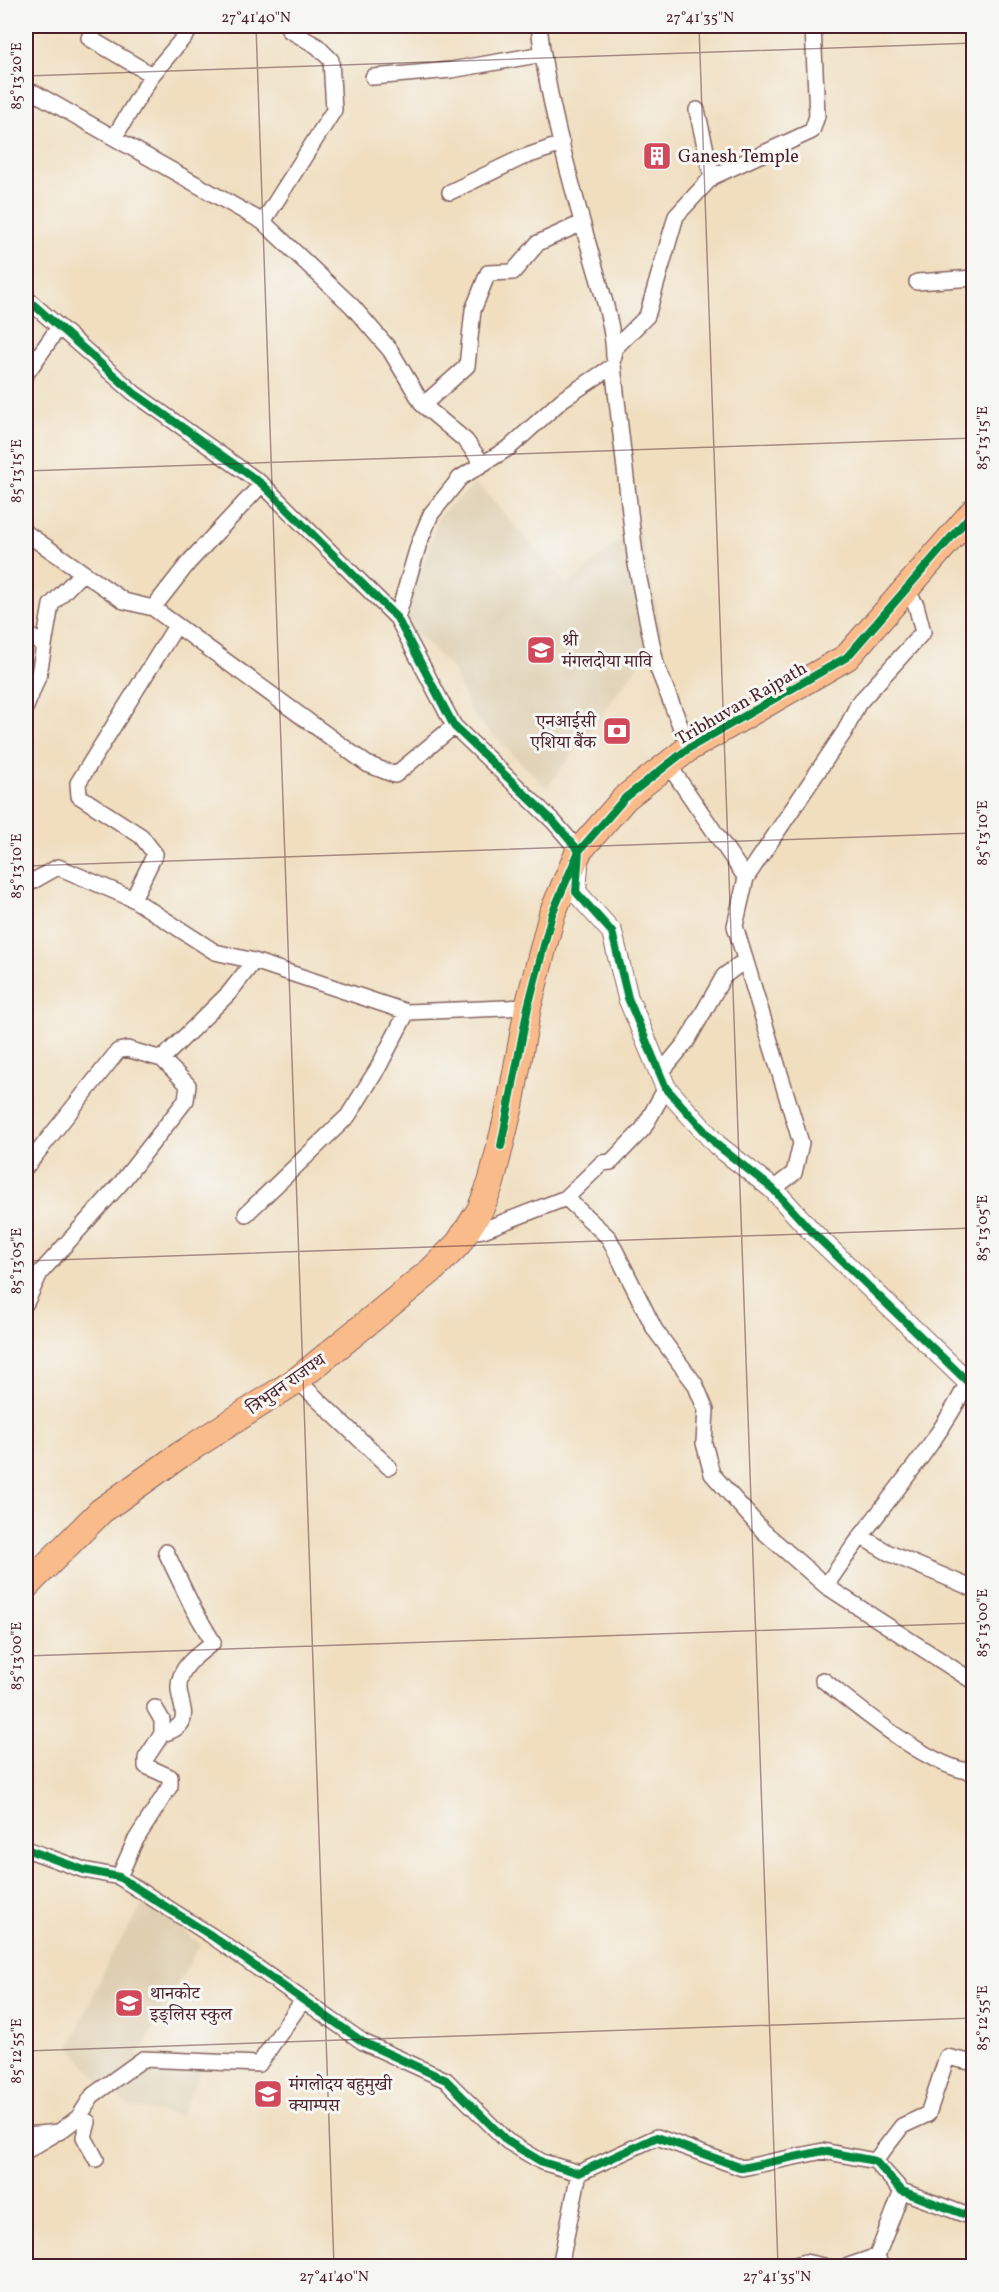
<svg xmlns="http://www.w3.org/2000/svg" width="999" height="2292" viewBox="0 0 999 2292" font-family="Vollkorn,'Noto Serif Devanagari',serif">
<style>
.built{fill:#decfb1}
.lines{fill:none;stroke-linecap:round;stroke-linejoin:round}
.minor-casing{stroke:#84625f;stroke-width:18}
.tertiary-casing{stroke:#84625f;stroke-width:22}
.trunk-casing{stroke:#84625f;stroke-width:28}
.minor{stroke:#fff;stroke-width:15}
.tertiary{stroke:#fff;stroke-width:20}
.trunk{stroke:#fabb8b;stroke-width:26}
.cycleway-casing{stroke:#f6f6f2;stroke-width:11}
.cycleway{stroke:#00873e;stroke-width:8}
.ticks{fill:none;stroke:#4a1f2b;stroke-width:1.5;stroke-opacity:0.45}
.labels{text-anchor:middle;stroke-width:6;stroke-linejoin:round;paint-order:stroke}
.poi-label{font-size:18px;fill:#4a1f2b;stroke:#f6f6f2;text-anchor:start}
.street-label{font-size:18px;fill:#4a1f2b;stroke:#f6f6f2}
.neatline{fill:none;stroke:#4a1f2b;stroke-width:2}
.ticks-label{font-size:15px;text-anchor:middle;fill:#4a1f2b}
</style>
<rect width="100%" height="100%" fill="#f6f6f2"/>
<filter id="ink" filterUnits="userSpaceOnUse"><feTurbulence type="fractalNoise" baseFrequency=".0167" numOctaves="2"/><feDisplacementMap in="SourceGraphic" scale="12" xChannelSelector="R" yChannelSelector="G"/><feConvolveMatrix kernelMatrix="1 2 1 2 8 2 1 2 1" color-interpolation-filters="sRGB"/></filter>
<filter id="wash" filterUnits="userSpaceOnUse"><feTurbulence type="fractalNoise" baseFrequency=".008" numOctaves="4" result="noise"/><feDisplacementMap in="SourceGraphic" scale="24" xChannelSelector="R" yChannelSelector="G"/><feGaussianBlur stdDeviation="1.35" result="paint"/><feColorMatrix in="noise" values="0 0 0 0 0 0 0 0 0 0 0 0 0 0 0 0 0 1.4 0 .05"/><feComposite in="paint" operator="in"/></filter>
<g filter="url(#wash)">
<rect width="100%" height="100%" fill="#f0debf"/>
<path class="built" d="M477 483 567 585 638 525 662 633 547 788 473 716 452 668 407 625 408 594 429 550 438 517Z
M145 1901 200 1944 137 2059 203 2067 180 2116 129 2107 103 2085 70 2047 110 1958Z"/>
</g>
<g filter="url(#ink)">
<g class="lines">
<g class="minor-casing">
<path id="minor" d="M97 26 89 38 152 75
M539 26C547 97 567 168 586 236 595 271 614 322 614 357
M373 77 451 70 543 54
M26 93H35L263 222 352 306 390 350 423 405 466 441 482 463
M697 110 712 177
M115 136 152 75 190 30V26
M450 192 521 158 562 144
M263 222 334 110 331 60 317 46 289 30 288 26
M917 282 974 278
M26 298 134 393 262 484 397 618 454 726 554 822 579 851
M614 349 647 316 676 216 712 177 812 131 817 116 813 26
M26 374 59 327
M423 405 467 366 473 310 488 273 513 272 538 243 582 223
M26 533 124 601 153 608 367 764 395 775 454 726
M153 608 189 562 262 484
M397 618 419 543 431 514 460 478 510 447 563 399 613 366 636 564 656 664 689 748
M26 634 43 644
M26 707 39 674 51 605 81 574
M668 764 746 878
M26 885 58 867 133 899 215 952 254 961 407 1012 528 1007
M133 899 155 854 141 836 79 796 78 783 176 626
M659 1075 687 1041 724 976 744 961
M26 1167 118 1051 127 1049 162 1059 229 993 254 961
M773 1189 794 1173 801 1143 735 926 746 878 845 731 858 704 923 632 916 605 905 588
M566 1198 609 1238 655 1330 695 1384 706 1410 704 1443 712 1474 763 1531 826 1586 974 1682
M246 1214 348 1116 378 1068 407 1012
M467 1232 483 1230 566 1198 602 1163 611 1162 643 1129 666 1088
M26 1303 40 1273 121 1183 186 1100 188 1085 162 1059
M297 1380 389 1467
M860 1536 889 1553 974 1589
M826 1586C870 1517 931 1456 968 1382
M823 1680C858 1707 930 1769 974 1772
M155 1708 162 1720V1734
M26 1849 84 1870 119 1877 212 1936 363 2042 446 2080 507 2141 542 2162 579 2173 657 2137 742 2168 823 2151 875 2161 902 2191 974 2218
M119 1877 135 1841 170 1786V1777L146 1766V1758L162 1734C203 1723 171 1700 181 1676 186 1662 202 1652 213 1642L193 1608 166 1552
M79 2117 88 2122 84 2137 96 2159
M26 2135 59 2132 79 2117 93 2095 143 2059 259 2064 303 2000
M26 2151 53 2135
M875 2161 902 2126 928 2114 947 2057 974 2063
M560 2266 579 2173
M792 2266 805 2262 824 2266
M848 2266 877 2256
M881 2266 877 2256 902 2191"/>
</g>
<g class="tertiary-casing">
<path id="tertiary" d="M578 866 576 892 612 932 628 998 666 1088 717 1145 773 1189 813 1233 968 1382 974 1377"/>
</g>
<g class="trunk-casing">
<path id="trunk" d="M26 1586 101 1511 180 1455 297 1380 432 1270 458 1244 480 1210 491 1183 510 1106 528 1007 552 914 579 851 625 798 689 748 847 657 974 511"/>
</g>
<use href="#minor" class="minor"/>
<use href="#tertiary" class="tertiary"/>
<use href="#trunk" class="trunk"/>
<g class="cycleway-casing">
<path id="cycleway" d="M26 298 134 393 262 484 397 618 454 726 554 822 579 851 576 892 612 932 628 998 666 1088 717 1145 773 1189 813 1233 968 1382 974 1395
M501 1146 528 1007 552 914 579 851 625 798 689 748 847 657 974 511
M26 1849 84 1870 119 1877 212 1936 363 2042 446 2080 507 2141 542 2162 579 2173 657 2137 742 2168 823 2151 875 2161 902 2191 974 2218"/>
</g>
<use href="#cycleway" class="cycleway"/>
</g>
</g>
<path class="ticks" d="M256 26 334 2266M699 26 778 2266M26 76 974 43M26 471 974 438M26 866 974 833M26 1261 974 1228M26 1656 974 1623M26 2051 974 2018"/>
<defs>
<g id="building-square" transform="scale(1.5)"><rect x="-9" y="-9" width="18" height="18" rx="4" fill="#d1495b" stroke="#f6f6f2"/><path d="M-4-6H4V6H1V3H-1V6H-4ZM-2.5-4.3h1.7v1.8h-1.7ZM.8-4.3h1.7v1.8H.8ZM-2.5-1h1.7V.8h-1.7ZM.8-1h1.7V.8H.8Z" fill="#fff"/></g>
<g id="school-square" transform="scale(1.5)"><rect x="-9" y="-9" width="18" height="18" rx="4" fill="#d1495b" stroke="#f6f6f2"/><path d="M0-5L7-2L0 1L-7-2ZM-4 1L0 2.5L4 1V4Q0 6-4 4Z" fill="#fff"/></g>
<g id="bank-square" transform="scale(1.5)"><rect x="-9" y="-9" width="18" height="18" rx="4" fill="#d1495b" stroke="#f6f6f2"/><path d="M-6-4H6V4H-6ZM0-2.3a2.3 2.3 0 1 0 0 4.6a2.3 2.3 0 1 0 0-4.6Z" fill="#fff"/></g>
<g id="university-square" transform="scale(1.5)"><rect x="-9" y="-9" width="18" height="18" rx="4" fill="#d1495b" stroke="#f6f6f2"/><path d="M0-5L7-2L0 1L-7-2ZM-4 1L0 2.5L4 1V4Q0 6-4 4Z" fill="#fff"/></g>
</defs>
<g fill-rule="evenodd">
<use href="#building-square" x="657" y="156"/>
<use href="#school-square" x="541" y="650"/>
<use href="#bank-square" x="617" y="731"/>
<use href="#school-square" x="129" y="2003"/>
<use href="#university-square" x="268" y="2094"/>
</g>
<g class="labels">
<g class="poi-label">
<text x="678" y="162">Ganesh Temple</text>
<text x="562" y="646">श्री<tspan x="562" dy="21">मंगलदोया मावि</tspan></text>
<text x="596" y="727" text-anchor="end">एनआईसी<tspan x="596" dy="21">एशिया बैंक</tspan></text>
<text x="150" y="1999">थानकोट<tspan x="150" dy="21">इङ्लिस स्कुल</tspan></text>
<text x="289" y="2090">मंगलोदय बहुमुखी<tspan x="289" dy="21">क्याम्पस</tspan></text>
</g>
<g class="street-label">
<text transform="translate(741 703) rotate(-30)" y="6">Tribhuvan Rajpath</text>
<text transform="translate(286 1384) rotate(-35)" y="6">त्रिभुवन राजपथ</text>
</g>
</g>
<rect width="999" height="2292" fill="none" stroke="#f6f6f2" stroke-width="66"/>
<rect x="33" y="33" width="933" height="2226" class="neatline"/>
<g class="ticks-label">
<text x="256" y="22">27°41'40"N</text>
<text x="700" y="22">27°41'35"N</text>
<text transform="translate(16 76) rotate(-90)" y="5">85°13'20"E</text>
<text transform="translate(982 438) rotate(-90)" y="5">85°13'15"E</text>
<text transform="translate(16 471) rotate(-90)" y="5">85°13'15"E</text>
<text transform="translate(982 833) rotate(-90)" y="5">85°13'10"E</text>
<text transform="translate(16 866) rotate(-90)" y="5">85°13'10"E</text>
<text transform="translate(982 1228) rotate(-90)" y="5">85°13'05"E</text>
<text transform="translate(16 1261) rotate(-90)" y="5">85°13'05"E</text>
<text transform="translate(982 1623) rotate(-90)" y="5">85°13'00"E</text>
<text transform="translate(16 1656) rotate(-90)" y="5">85°13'00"E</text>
<text transform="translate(982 2018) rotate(-90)" y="5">85°12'55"E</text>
<text transform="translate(16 2051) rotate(-90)" y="5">85°12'55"E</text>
<text x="334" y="2281">27°41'40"N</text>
<text x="777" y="2281">27°41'35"N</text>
</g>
</svg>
